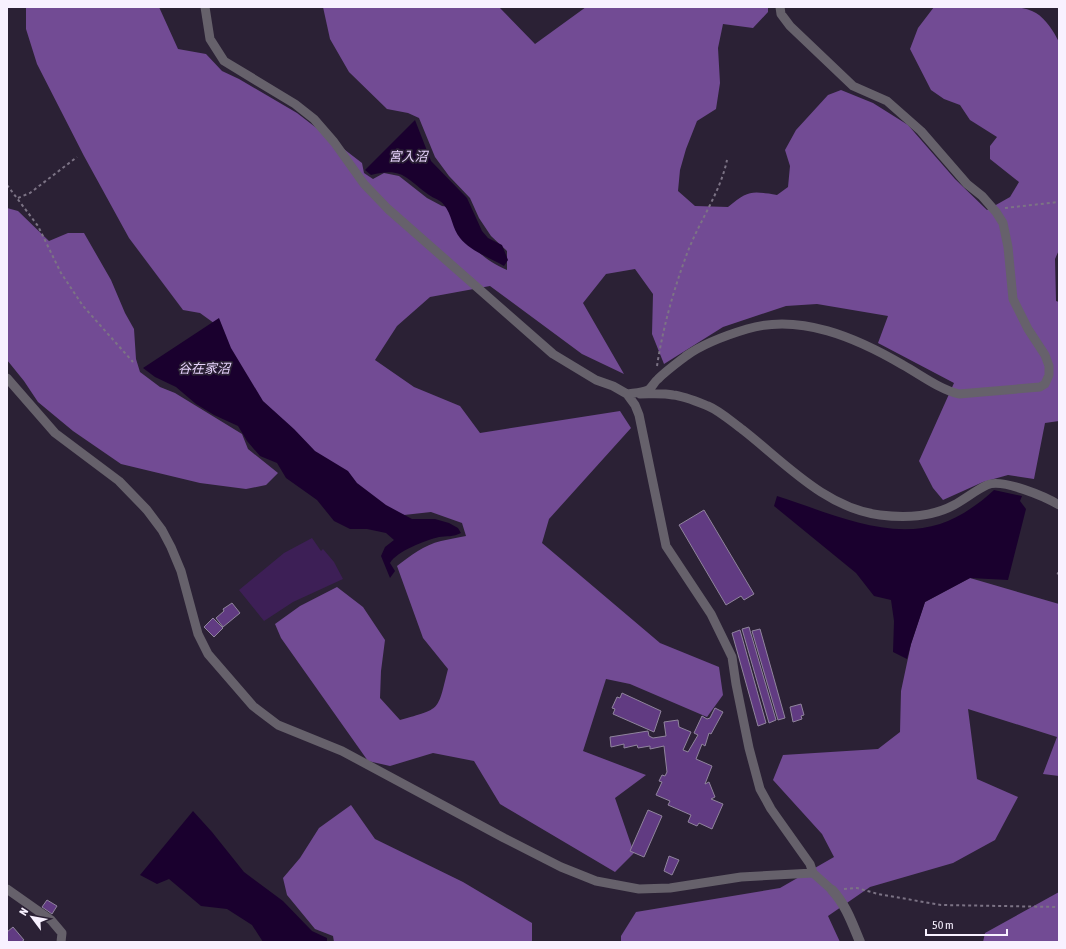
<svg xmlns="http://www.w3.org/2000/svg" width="1066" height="949" viewBox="0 0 1066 949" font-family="'Asap Condensed','Noto Sans JP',sans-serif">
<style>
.green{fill:#3d1f56}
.forest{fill:#724b94}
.water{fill:#1a002e}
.building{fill:#613b82;stroke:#90849d}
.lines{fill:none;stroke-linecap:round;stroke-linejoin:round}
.path{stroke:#7c7385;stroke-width:2;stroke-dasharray:3 3;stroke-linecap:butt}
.minor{stroke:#66616b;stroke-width:9}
.tertiary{stroke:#66616b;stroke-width:10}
.labels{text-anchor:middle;stroke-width:3.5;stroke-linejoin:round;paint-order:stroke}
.water-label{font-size:13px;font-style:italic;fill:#e6d2fb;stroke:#2b2135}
</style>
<rect width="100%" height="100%" fill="#2b2135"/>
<path class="green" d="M312 538 321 551 323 549 334 562 343 579 293 602 264 621 239 590 284 553Z"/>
<path class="forest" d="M26 7H159L178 49 206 54 222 71 239 79 297 113 362 163 364 173 373 179 384 173 399 176 427 198 442 206 456 208C471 241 471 254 507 270V251L491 236 479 218 470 198 449 176 435 157 419 118 408 113 387 109 349 72 330 39 323 7H499L535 44 586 7H768V12L753 28 723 24 718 48 720 83 716 109 697 121 686 149 680 170 678 191 695 206 728 207C749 190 751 191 777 195L788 187 790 166 785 150 796 130 828 95 841 90 873 103 908 125 955 179 987 210 1010 197 1019 182 990 159V146L997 137 970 120 960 105 944 99 931 90 910 49 918 28 934 7C960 7 1016 1 1036 13 1046 19 1054 32 1059 42V250L1055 259 1056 301 1059 302V421L1045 423 1034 479 1008 475 983 482 943 500 933 488 919 461 954 383 878 343 888 316 817 304 786 306 723 327 664 364 652 334 653 294 635 269 606 274 583 303 624 374 582 354 490 286 430 297 397 326 375 360 414 387 460 406 480 433 620 411 631 428 549 519 542 543 660 643 719 667 723 695 707 717 630 684 606 679 583 751 646 775 615 798 634 853 615 872 500 804 474 761 433 753 390 766 368 761 281 638 275 624 300 606 337 587 363 607 385 640 381 671 380 698 400 720C442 708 437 712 448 669L423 638 397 566C410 556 424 545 441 541 449 539 457 538 466 536L462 523 431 512 404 515 382 506 256 405 218 326 200 313 183 310 129 238 84 156 37 64 26 29Z
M7 208 18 211 49 241 68 233H84L111 280 125 313 134 329 136 359 140 372 160 387 175 393 242 434 248 449 278 473 266 485 246 489 200 483 121 464 73 431 38 402 24 381 7 360Z
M970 578 1059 604V776L1043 774 1057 737 968 709 977 779 1018 797 995 840 953 863 870 887 828 916 840 942H621V936L636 912 780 888 834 857 822 834 773 780 783 755 878 749 900 732 901 691 911 644 925 602Z
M351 805 375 839 463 882 532 923V942H334L333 936 315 929 287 895 283 878 300 858 319 828Z
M1059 892V942H983L985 933Z"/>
<path class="water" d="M415 120 431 161 467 198 482 231 488 238 502 245 508 260 504 266C491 258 470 251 460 238 452 229 452 214 444 205 441 200 433 198 429 195 405 178 403 167 371 175L365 170Z
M219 318 231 348 263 401 294 429 315 451 348 471 357 483 386 505 412 519H435L449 523 458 528 461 533C453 537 447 536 439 537 426 540 397 551 390 563L395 571 390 578 381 556 385 547 394 540 386 533 367 529H350L334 521 317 500 286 478 277 463 260 456 247 441 238 426 214 415 196 404 176 387 155 377 143 368Z
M994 490 1022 496 1020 501 1026 509 1008 580 970 578 925 602 911 644 907 659 893 652 894 621 891 600 874 596 856 573 774 506 777 496C828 512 886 541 940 524 959 518 979 504 994 490Z
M193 811 212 832 244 872 283 901 312 931 327 938V942H263L252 925 227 909 201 906 169 879 157 884 140 875Z"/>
<path class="building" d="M704 510 754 594 744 600 741 596 726 605 679 525Z
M232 603 240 613 223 627 216 618 224 611 223 609Z
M213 618 223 628 214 637 204 627Z
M749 627 776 720 769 723 742 629Z
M760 629 785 718 778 720 752 631Z
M740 630 766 723 758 726 732 633Z
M622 693 661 711 654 732 613 714 615 709 612 708 617 697 620 698Z
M801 704 804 715 801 716 802 719 793 722 790 707Z
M715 708 723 712 711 734 709 733 705 746 702 744 696 759 712 766 705 784 709 782 715 797 711 799 723 804 712 829 699 823 697 826 688 822 691 815 668 805 670 801 656 795 662 782 659 781 662 775 665 776 667 772 664 746 650 749V746L638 748 637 745 624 748V744L611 747 610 737 648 731 649 736 653 738 666 736 664 722 678 720 679 727 691 732 683 750 688 752 698 735 694 733 702 716 707 719 710 718Z
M648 810 662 816 644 857 630 851Z
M669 856 679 860 672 875 664 871Z
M47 900 57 906 52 914 42 907Z
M13 927 24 940 21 942H7V932Z"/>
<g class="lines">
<path class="path" d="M1058 7 1059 8
M7 185 38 226 61 273 83 306 133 362
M18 198 30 193 77 157
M1005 208 1059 202
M657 366C663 327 674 288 688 251 700 220 720 193 727 160
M1057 573 1059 574
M844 889 857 888 878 894 941 905 1059 907"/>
<path class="minor" d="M205 7 210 39 224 61 295 104 314 119 334 142 364 184 388 209 553 354 596 380 613 386 627 394 635 405 639 415 666 546 711 614 732 657 736 684 749 748 760 789 771 809 810 864 813 873 832 890
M7 378 55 433 119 481 147 510 162 530 171 547 181 571 198 634 208 654 253 706 278 725 342 751 504 838 561 867 596 881 639 889 670 888 741 877 813 873
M627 394C633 393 642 393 648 390 652 388 654 382 658 379 666 371 677 363 686 356 704 343 727 335 747 329 800 313 857 338 903 365 921 375 939 389 959 394L1040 387 1045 384 1049 375V366L1045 355 1028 329 1013 299 1008 247 1003 223 996 212 982 196 967 184 921 131 887 101 853 86 790 26 781 14 780 7
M640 394C651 394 663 393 673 395 684 396 698 402 708 406 720 411 732 422 743 430 784 462 825 508 880 515 904 518 932 517 954 505 965 499 976 490 987 485 1002 478 1046 497 1059 505
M7 889 51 920 62 933 61 942"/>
<path class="tertiary" d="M832 890C846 905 852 923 860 942"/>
</g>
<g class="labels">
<g class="water-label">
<text x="408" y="161">宮入沼</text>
<text x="204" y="373">谷在家沼</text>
</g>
</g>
<rect width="1066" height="949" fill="none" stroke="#f8f1ff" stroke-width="16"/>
<g transform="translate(32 917) rotate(302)" stroke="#2b2135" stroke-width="3" paint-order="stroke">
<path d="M0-3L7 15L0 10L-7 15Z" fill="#f8f1ff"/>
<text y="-6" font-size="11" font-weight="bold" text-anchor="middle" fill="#f8f1ff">N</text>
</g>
<path d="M926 929v6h81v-6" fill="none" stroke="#f8f1ff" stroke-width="2"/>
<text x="932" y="929" font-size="12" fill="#f8f1ff" stroke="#2b2135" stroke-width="3" paint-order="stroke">50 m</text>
</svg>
